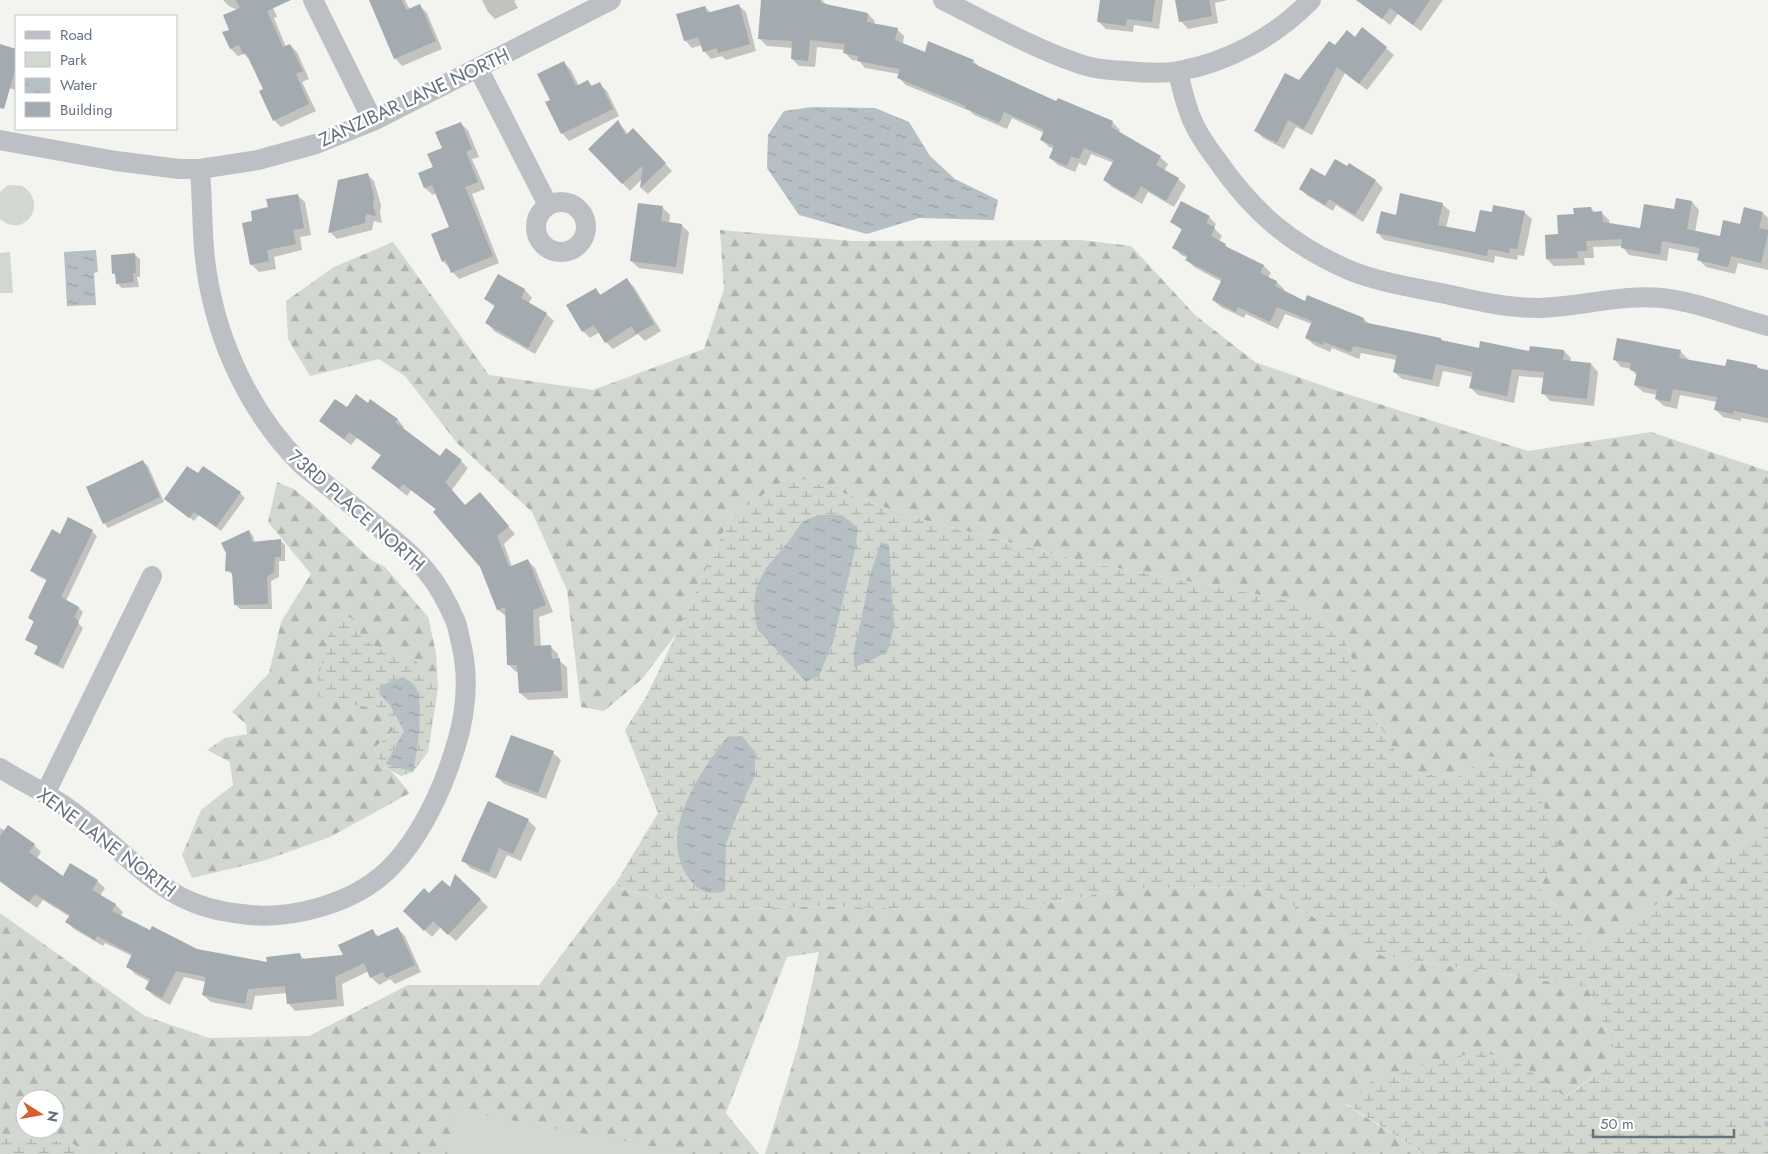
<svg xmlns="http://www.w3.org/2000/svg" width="1768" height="1154" viewBox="0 0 1768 1154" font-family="Jost,sans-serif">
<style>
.forest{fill:url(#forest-firs);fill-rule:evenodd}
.wetland{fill:url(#wetland-marsh)}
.park{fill:#d2d8cf}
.water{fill:url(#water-ripples)}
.shadow{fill:#0003}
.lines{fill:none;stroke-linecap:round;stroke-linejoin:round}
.stream{stroke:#b5bfc4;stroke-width:5.5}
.building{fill:#a3aab0}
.street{stroke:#bcbfc3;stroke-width:20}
.labels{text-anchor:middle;stroke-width:5;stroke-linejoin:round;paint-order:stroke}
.street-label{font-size:19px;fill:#64717f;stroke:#fff}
</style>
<defs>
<pattern id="forest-firs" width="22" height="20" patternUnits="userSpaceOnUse" patternTransform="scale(1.25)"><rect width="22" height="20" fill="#d2d8cf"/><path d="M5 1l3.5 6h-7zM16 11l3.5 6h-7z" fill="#aeb4ad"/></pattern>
<pattern id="wetland-marsh" width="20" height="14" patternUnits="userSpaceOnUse" patternTransform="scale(1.25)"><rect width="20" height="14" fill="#d2d8cf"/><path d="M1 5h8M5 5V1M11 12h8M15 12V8" fill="none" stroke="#aeb4ad"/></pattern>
<pattern id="water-ripples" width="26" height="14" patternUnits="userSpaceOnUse" patternTransform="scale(1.25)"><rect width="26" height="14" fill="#b5bfc4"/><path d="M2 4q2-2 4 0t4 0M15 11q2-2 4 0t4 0" fill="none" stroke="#97a0a4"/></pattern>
</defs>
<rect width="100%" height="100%" fill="#f3f3ef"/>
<path class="forest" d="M720 230 853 241 1080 240 1131 246 1195 315 1255 362 1341 392 1528 451 1651 432 1768 471V829L1760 831 1683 887 1593 946 1540 889 1557 845 1490 756 1455 778 1408 772 1368 707 1346 641 1307 604 1080 561 909 516 792 475 730 517 677 633 642 679 604 711 581 707 567 590 532 512 457 443 405 376 379 359 310 376 288 339 286 301 334 267 393 242 489 375 593 390 704 349 724 289Z
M277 482 294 489 316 507 371 560 385 567 428 617 436 653 438 688 414 658 380 649 361 638 346 705 376 707 394 729 375 748 380 765 392 772 410 793 330 837 263 861 192 878 182 855 201 810 233 785 230 762 207 750 225 738 247 734 246 724 232 712 269 673 281 622 311 574 268 522Z
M613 886 700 911 821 906 1003 912 1130 888 1259 887 1383 956 1587 987 1619 1058 1565 1097 1518 1062 1345 1104 1424 1154H765L798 1046 819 952 787 957 726 1113 759 1154H91L69 1142 0 1134V913L145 1016 209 1038 309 1036 408 985H539ZM25 1099H55V1129H25Z"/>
<path class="wetland" d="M792 475 909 516 1080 561 1307 604 1346 641 1368 707 1408 772 1455 778 1490 756 1529 766 1558 845 1540 889 1593 946 1683 887 1760 831 1768 829V1154H1424L1345 1103 1377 1077 1479 1051 1518 1062 1566 1097 1619 1058 1587 987 1383 956 1259 887 1130 888 1003 912 821 906 700 911 614 886 658 813 625 730 646 697 677 633 730 517Z
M349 617 359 621 361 638 380 649 414 658 438 688 428 752 413 772 401 776 380 765 375 748 394 729 376 707 346 705 314 695 331 625Z
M0 1134 69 1142 91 1154H0Z"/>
<path class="park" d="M8 185 22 186C50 203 24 240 0 219V192Z
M10 252 13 293H0V253Z
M457 1110 694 1154H450Z"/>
<path class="water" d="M812 107 875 108 909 122 930 156 955 179 998 200 994 220 919 218 867 234 799 215 767 168 768 135 784 111Z
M96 250 98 272 94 273 96 305 67 306 64 252Z
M818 515H842L858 528 855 550 833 642 819 676 806 682 757 629 754 608 756 588 766 568 789 541 802 522Z
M881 542 889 545 894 626 888 651 870 661 854 667V649L862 616 870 575Z
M403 677C407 680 413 682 415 686 425 702 417 753 413 772L386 764 404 731 390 705 379 693 382 685Z
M742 736 755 752V775L736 817 726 844 725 891C711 895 700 893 691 881 655 836 698 775 727 737Z"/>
<path class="shadow" d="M223 0H270L277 17 274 18 286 47 290 45 297 52 309 79 302 82 316 111 281 127 274 120 264 90 251 61 244 54 238 56 231 49 224 33 230 30 238 10 229 6Z
M370 0H405L410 10 420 6 427 13 442 49 402 66 395 58Z
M482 0H517L514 1 518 8 495 19 488 12Z
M763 0H822L828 6 868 14 875 21 874 25 897 29 904 36 903 44 925 53 973 61 981 68 1057 103 1112 122 1120 130 1118 133 1160 157 1168 164 1164 171 1178 179 1186 186 1174 207 1148 192 1142 204 1112 187 1105 180 1114 163 1091 154 1086 166 1079 163 1075 172 1058 165 1050 158 1054 149 1049 147 1042 140 1044 133 1012 118 1007 129 974 115 970 111 906 85 898 77 899 74 865 68 859 61 852 60 844 52 845 50 817 47 815 67 799 66 792 59 793 48 767 46 759 38Z
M1102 0H1163L1159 29 1134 25 1133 32 1106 29 1098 21Z
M1176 0H1228L1215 3 1218 23 1188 29 1181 21Z
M1370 0H1443L1421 31 1398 14 1390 25 1366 6Z
M738 5 746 12 756 51 726 60 722 56 711 59 704 51 702 45 692 48 685 40 705 7 711 13Z
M1355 38 1386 48 1394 55 1367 90 1345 73 1312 135 1296 127 1284 149 1263 138 1256 130 1299 82 1336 47Z
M0 45 14 49 16 52V90L5 87 0 99Z
M564 63 571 70 579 86 588 81 593 87 599 84 607 91 619 116 569 141 562 133 551 100Z
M618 122 628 134 633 130 672 171 648 194 641 188 642 179 630 191 589 149Z
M460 123 468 130 479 157 472 159 485 189 472 194 499 263 459 279 443 261 433 235 450 228 436 193 433 195 425 188 420 173 434 167 443 149Z
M1349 165 1376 181 1383 188 1363 222 1336 205 1333 211 1308 196 1300 189 1347 168Z
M367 174 374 181 381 205 380 213 382 223 374 221 372 230 337 239 330 232Z
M297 195 305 202 311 235 300 237 302 250 274 257 276 269 259 272 251 264 269 208Z
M1692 202 1699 210 1695 232 1721 238 1763 213 1768 218V270L1738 263 1735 274 1706 267 1699 260 1700 254 1669 248 1667 261 1629 255 1622 246 1593 247 1594 258H1584L1585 265 1554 266 1547 259 1559 235 1575 215 1591 208 1595 213H1602L1609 220 1610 224 1641 230Z
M1442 204 1450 211 1446 228 1476 234 1493 214 1524 212 1532 219 1524 256 1518 255 1517 260 1495 256 1494 263 1384 240 1377 232 1397 216Z
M663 208 670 215 669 223 681 225 689 232 683 274 639 268 631 261Z
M1209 217 1216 224 1214 228 1222 236 1219 241 1231 250 1264 266 1271 273 1268 278 1277 282 1284 289 1283 292 1305 303 1364 319 1369 324 1441 339 1444 342 1480 350 1530 352 1564 351 1571 358 1570 362 1591 364 1598 372 1594 406 1550 401 1543 393 1544 378 1519 376 1514 403 1478 395 1471 388 1473 377 1443 371 1439 387 1402 379 1394 372 1397 360 1361 353 1359 359 1332 348 1330 352 1314 345 1306 338 1312 324 1285 314 1278 329 1246 314 1244 318 1221 307 1213 300 1222 282 1194 267 1187 260 1188 258 1181 255 1174 248 1183 231 1172 222Z
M135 255 140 259V277H137L139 287 122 288 117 283 116 276 113 273Z
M499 276 525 290 532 298 528 304 546 314 554 321 535 354 494 331 487 323 496 308 485 299Z
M627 280 634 287 661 331 645 341 638 334 613 349 606 342 600 332 590 338 583 331 595 290 601 295Z
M1680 351 1688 359 1687 361 1726 368 1757 366 1761 370 1768 371V423L1741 418V421L1723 417 1716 410 1717 402 1680 395 1677 409 1664 406 1656 399 1657 395 1643 392 1635 385 1637 376 1631 369 1621 367 1614 359Z
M368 404 397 419 404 427 402 429 440 458 461 461 468 468 452 490 465 507 487 501 515 534 504 544 512 567 528 561 535 568 553 612 539 617 541 647 550 646 558 654V660L567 667 568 698 528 700 520 693 519 672H516L509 665 506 616 498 610 481 567 437 510 411 490 407 496 373 468 382 456 357 438 351 445 328 428 320 421 347 409Z
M143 462 148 466 164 502 108 528 104 523Z
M198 475 240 493 245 498 221 531 199 515 194 521 165 499Z
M92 531 97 536 66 601 79 608 83 612 78 623 83 628 63 669 41 658 36 653 39 648 27 639 35 623 29 618 47 581 36 575 32 570 60 535Z
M249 531 253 536 255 543 280 540 285 545V561H279V577L271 581 272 609H240L235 604 233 575 227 570Z
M553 753 561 760 546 799 504 784 496 776Z
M528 820 536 828 521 861 507 855 496 879 470 868 463 860Z
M0 828 34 845 41 852 37 858 63 877 97 881 105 888 100 896 116 905 123 912 121 916 151 932 197 950 268 964 300 955 305 960 345 956 373 931 379 937 398 929 405 936 421 972 395 984 390 979 379 985 371 977 369 971 342 984 344 1006 295 1011 288 1003 287 993 255 996 252 1010 211 1002 203 995 206 982 184 977 170 1005 154 996 147 989 150 982 135 974 127 966 132 956 105 943 103 946 74 929 67 922 70 917 43 900 37 908 0 882Z
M456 877 488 907 456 941 441 927 432 937 405 911 430 895 450 890Z"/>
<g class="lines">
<path class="stream" d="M1767 1124H1768"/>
</g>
<path class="building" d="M236 0H291L267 11 283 47 290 44 303 71 296 74 309 104 273 121 259 91 263 89 246 53 243 54 239 45 230 49 222 32 229 30 223 15 240 8Z
M369 0H402L406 10 420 4 436 41 394 59Z
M761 0H821V3L868 13 867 22 898 28 895 40 925 52 928 41 974 60 972 63 1056 101 1058 98 1113 121 1111 127 1161 156 1156 165 1179 178 1166 201 1141 186 1134 198 1103 180 1114 160 1084 148 1079 159 1071 156 1067 166 1049 158 1054 146 1040 140 1044 130 1004 112 999 123 965 108 966 106 897 78 900 69 857 61 858 56 843 53 845 44 810 40 808 61 791 59 792 41 758 39Z
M1100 0H1155L1152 22 1127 19 1126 26 1097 22Z
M1175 0H1209L1212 16 1179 22Z
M1356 0H1430L1413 25 1390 8 1382 19Z
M739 4 750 44 718 53 717 48 703 52 698 37 684 41 676 14 705 6 707 13Z
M1362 27 1387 47 1359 84 1337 67 1304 129 1288 120 1277 143 1254 131 1285 73 1299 80 1329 41 1335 45 1347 30 1355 37Z
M0 44 16 49V67L4 109 0 108Z
M564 61 576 86 588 80 591 86 600 82 613 109 561 134 545 102 550 100 537 74Z
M618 120 626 135 633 128 666 163 640 188 643 165 622 184 588 149Z
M461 122 472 149 466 152 478 182 465 187 493 256 451 273 446 260 442 262 431 234 449 227 432 185 424 188 418 173 433 167 427 154 442 148 435 132Z
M1335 159 1347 166 1349 163 1376 180 1355 215 1329 199 1325 205 1299 189 1311 168 1325 176Z
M368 173 374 197 373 205 376 216 366 214 365 223 328 233 338 180Z
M1400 193 1443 203 1438 225 1475 232 1480 210 1492 212 1493 205 1525 211 1517 249 1510 248 1509 253 1488 249 1487 256 1376 233 1381 211 1396 215Z
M298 194 304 228 293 230 296 244 267 250 269 261 250 265 242 223 252 221 251 211 268 207 266 199Z
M1676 198 1692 201 1687 229 1720 236 1723 220 1740 224 1744 207 1763 212 1759 228 1768 230V234L1761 263 1731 256 1728 267 1697 260 1700 248 1662 241 1660 255 1621 248 1622 239 1586 241 1587 251H1577L1578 258 1546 259 1545 235 1558 234 1557 215 1574 214 1573 208 1591 207 1592 212 1602 211 1603 222 1640 228 1644 204 1674 209Z
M1181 201 1210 216 1206 223 1215 227 1211 236 1226 244 1225 246 1264 265 1260 273 1277 281 1275 286 1305 301 1307 295 1364 318 1363 322 1441 338V340L1479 348 1480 341 1529 351 1530 346 1564 350 1563 360 1591 363 1587 399 1541 394 1544 372 1512 369 1507 396 1469 388 1473 372 1436 364 1432 380 1393 372 1397 355 1353 346 1351 352 1324 342 1323 345 1305 338 1312 321 1277 307 1270 322 1238 307 1236 312 1212 300 1222 279 1185 260 1188 256 1172 248 1182 229 1170 222Z
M638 203 663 206 661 221 682 224 676 267 630 261Z
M135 253 136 273H133L134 282 116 284 115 273 112 274 111 255Z
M498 274 525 289 521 298 547 313 528 348 485 323 495 305 484 299Z
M627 278 654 324 636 334 632 326 605 343 594 325 582 332 566 305 596 288 600 295Z
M1617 338 1681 350 1679 358 1725 366 1727 359 1757 365V368L1768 370V418L1734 411 1733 414 1714 410 1717 397 1673 389 1670 402 1655 399 1657 390 1634 385 1637 372 1630 370 1631 363 1613 360Z
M356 394 368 403 370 399 398 419 395 422 440 456 446 448 462 460 445 482 465 505 480 492 509 526 497 536 509 567 528 559 546 605 533 610 534 646 551 645 552 659 560 658 562 691 519 693 517 665H507L505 607 497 610 480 567 433 512 436 509 403 484 399 489 371 468 381 455 349 432 344 439 319 421 335 399 347 407Z
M143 460 160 497 103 524 86 487Z
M187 466 198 473 203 466 241 492 216 527 194 512 189 518 164 499Z
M68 517 93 530 61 597 79 607 74 617 79 622 58 665 34 654 38 646 25 640 34 621 28 618 47 579 30 571 52 529 60 534Z
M249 530 252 542 281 539V557H275L274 572 267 577 268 604 234 605 232 572 225 571 226 553 221 543Z
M511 735 554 751 538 793 495 777Z
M488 801 529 819 513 854 499 848 489 873 461 861Z
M8 825 35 844 29 852 63 876 70 863 98 880 92 890 116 904 112 911 150 930 152 926 197 949 267 962 266 957 300 953 301 959 343 955 338 945 373 929 376 937 398 927 415 965 386 978 383 972 370 978 364 963 335 977 337 999 287 1004 285 986 248 989 245 1004 202 995 206 977 176 971 162 998 145 989 150 979 126 967 132 954 97 936 95 940 65 922 70 915 35 894 29 902 0 881V836Z
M455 874 481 899 448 935 433 921 424 931 403 911 424 888 429 893 442 880 450 887Z"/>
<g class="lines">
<path class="street" d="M313 0 373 121
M943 0C987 22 1031 47 1077 63 1092 69 1110 70 1126 71 1143 73 1162 74 1179 71 1229 62 1276 36 1311 0
M478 68 548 205
M1178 71C1181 86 1185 101 1190 115 1196 131 1207 147 1217 160 1253 212 1291 245 1349 270 1378 282 1410 287 1441 293 1472 300 1505 308 1538 308 1580 307 1620 294 1662 298 1698 302 1733 317 1768 326
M0 140 116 161 179 169H200L258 160 316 144 373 121 611 0
M536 227a25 25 0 1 1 50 0a25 25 0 1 1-50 0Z
M0 768C22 782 47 793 69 809 107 836 138 873 179 896 198 906 221 912 242 914 289 921 352 904 387 871 412 847 429 816 442 785 461 738 473 693 461 643 459 635 458 627 455 620 448 604 439 586 427 572 414 556 398 543 382 530 356 508 329 487 302 465 245 408 211 329 204 249 202 222 202 195 200 169
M45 794 152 576"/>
</g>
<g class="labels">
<g class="street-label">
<text transform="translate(414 97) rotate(-25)" y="7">ZANZIBAR LANE NORTH</text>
<text transform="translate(357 510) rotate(41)" y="7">73RD PLACE NORTH</text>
<text transform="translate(107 842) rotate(37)" y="7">XENE LANE NORTH</text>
</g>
</g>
<rect x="15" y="15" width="162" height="115" fill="#ffffff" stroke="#c1c6cc"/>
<rect x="25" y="31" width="25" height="8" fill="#bcbfc3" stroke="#c1c6cc"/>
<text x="60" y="40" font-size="15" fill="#64717f">Road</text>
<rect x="25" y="52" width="25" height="15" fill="#d2d8cf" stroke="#c1c6cc"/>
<text x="60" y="65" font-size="15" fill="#64717f">Park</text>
<rect x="25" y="78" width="25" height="15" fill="url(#water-ripples)" stroke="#c1c6cc"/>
<text x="60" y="90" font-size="15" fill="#64717f">Water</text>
<rect x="25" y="102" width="25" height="15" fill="#a3aab0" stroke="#c1c6cc"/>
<text x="60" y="115" font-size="15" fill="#64717f">Building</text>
<g transform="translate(40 1114) rotate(101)"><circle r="24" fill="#ffffff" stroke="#c1c6cc"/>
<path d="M0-4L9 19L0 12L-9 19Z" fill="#d65d2c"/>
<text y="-8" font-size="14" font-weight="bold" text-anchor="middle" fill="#64717f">N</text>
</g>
<path d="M1593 1129v8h141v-8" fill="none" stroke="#64717f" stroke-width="2.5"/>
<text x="1600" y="1129" font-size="15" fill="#64717f" stroke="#ffffff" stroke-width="4" paint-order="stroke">50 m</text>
</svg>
